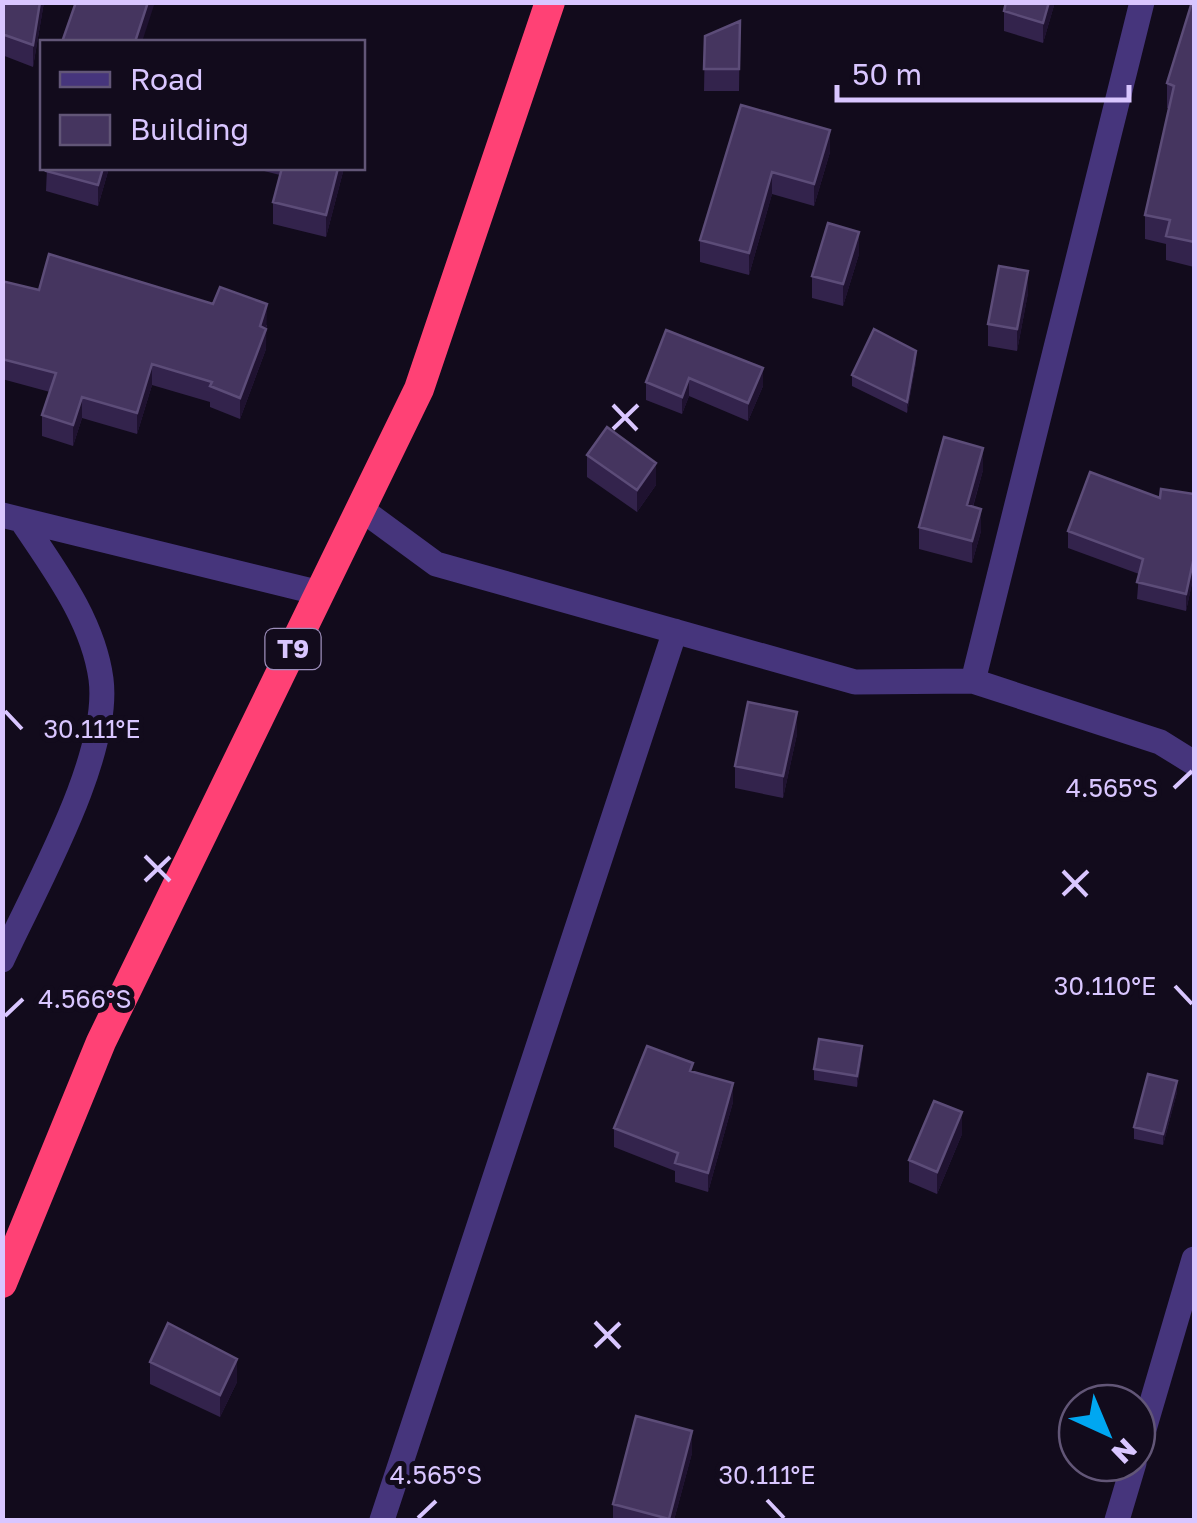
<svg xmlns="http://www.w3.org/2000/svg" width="1197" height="1523" viewBox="0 0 1197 1523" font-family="'Golos Text',sans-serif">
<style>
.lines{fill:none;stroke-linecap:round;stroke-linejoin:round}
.street{stroke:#46357c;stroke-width:25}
.highway{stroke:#ff4175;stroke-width:30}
.wall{fill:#33234c}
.shaded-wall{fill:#1f1230}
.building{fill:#45355f;stroke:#5c4c78;stroke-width:2.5}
.ticks{fill:none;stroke:#d9c6ff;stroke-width:4}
.labels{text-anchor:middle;stroke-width:10;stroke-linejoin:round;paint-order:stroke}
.shield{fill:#120b1c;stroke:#9d8ebb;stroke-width:2.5}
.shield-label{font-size:25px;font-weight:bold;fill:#d9c6ff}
.ticks-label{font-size:25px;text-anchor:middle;fill:#d9c6ff;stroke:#120b1c;stroke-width:10;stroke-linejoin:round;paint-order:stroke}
</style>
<rect width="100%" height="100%" fill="#120b1c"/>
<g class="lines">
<path class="street" d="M361 509 436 564 855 682 973 681 1160 742 1194 763
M2 515 320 593
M973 681 1142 2
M2 960C35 888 111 756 101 679 93 620 54 569 22 521
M1137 1453 1194 1259
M382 1520 675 631
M1117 1520 1134 1463"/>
<path class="highway" d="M2 1283 101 1042 419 389 550 2"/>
</g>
<path class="wall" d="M2 2H44L33 67 2 55Z
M1006 2H1055L1043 43 1004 31V11Z
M1194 2V267L1166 260V244L1145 239V215L1169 108H1167V83Z
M740 21 739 91H704L705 36Z
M741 105 830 152 814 206 772 194 749 275 700 262V240Z
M47 168H109L98 206 46 191Z
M252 168H344L326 237 273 224V202L280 175Z
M859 254 843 306 812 298V276Z
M2 281 39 290 267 325 266 330V349L240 419 210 407V402L152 385 137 434 82 418 73 446 42 436V415L50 392 2 379Z
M1028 293 1017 351 988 346V324Z
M916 362 907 413 852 386V375Z
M763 368V386L748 421 689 396 682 414 646 400V382Z
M587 455 656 485 637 512 587 477Z
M983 470 973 507 981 531 972 563 919 549V527Z
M1194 494V574L1186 611 1137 599 1139 574 1068 548V531L1160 498Z
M797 734 783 798 735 788V766Z
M862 1057 857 1087 814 1080V1069Z
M693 1072 733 1102 708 1192 675 1182V1171L614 1147V1128Z
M1177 1092 1163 1145 1134 1139V1127Z
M962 1134 937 1194 909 1182V1160Z
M150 1362 237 1382 220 1417 150 1384Z
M692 1453 674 1520H613V1504Z"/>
<path class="shaded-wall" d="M40 2H44L33 67V45Z
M148 2H155L142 42H135Z
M1049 2H1055L1043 43V23Z
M830 130V152L814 206V184Z
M103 168H109L98 206V185Z
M338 168H344L326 237V215Z
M772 172V194L749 275V253Z
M859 232V254L843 306V284Z
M1028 271V293L1017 351V329Z
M267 304 266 349 240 419V398Z
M916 351V362L907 413V402Z
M152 364V385L137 434V413Z
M763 368V386L748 421V403Z
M689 378V396L682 414V397Z
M82 397V418L73 446V425Z
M983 448V470L967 527V505Z
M656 463V485L637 512V490Z
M981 509V531L972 563V541Z
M1194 557V574L1186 611V594Z
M797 712V734L783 798V776Z
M862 1046V1057L857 1087V1076Z
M1177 1081V1092L1163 1145V1134Z
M733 1083V1102L708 1192V1173Z
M962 1112V1134L937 1194V1172Z
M237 1359V1382L220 1417V1395Z
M692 1431V1453L674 1520H669Z"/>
<path class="building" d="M2 2H40L33 45 2 34Z
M76 2H148L135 42H62Z
M1006 2H1049L1043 23 1004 11Z
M1192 2H1194V242L1166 236 1170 220 1145 215 1174 86 1167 83Z
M740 21 739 69H704L705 36Z
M741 105 830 130 814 184 772 172 749 253 700 240Z
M47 168H103L98 185 46 171Z
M282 168H338L326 215 273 202Z
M828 223 859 232 843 284 812 276Z
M49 254 213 304 220 287 267 304 260 326 266 329 240 398 210 386 212 382 152 364 137 413 82 397 73 425 42 415 56 373 2 359V281L39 290Z
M999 266 1028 271 1017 329 988 324Z
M874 329 916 351 907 402 852 375Z
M666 330 763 368 748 403 689 378 682 397 646 382Z
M607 427 656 463 637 490 587 455Z
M944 437 983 448 967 505 981 509 972 541 919 527Z
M1090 472 1160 498 1161 489 1194 494V557L1186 594 1137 582 1143 559 1068 531Z
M748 702 797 712 783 776 735 766Z
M819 1039 862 1046 857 1076 814 1069Z
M647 1046 693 1063 690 1071 733 1083 708 1173 675 1163 678 1153 614 1128Z
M1148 1074 1177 1081 1163 1134 1134 1127Z
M934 1101 962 1112 937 1172 909 1160Z
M168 1323 237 1359 220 1395 150 1362Z
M636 1416 692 1431 669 1519 613 1504Z"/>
<path class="ticks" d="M613 405 637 430M613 429 638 405M5 711 22 729M1174 788 1192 771M145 856 170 881M1063 871 1087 896M145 881 170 857M1063 895 1088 871M1175 986 1192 1004M5 1016 23 999M595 1322 620 1348M595 1347 620 1323M767 1500 784 1518M418 1518 436 1501"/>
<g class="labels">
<rect class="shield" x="265.5" y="629" width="55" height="40" rx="8"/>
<g class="shield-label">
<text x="293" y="658">T9</text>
</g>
</g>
<g class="ticks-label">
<text x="92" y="738">30.111°E</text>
<text x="1112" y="797">4.565°S</text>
<text x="1105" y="995">30.110°E</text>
<text x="85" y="1008">4.566°S</text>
<text x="767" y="1484">30.111°E</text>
<text x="436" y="1484">4.565°S</text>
</g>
<rect width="1197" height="1523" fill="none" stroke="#d9c6ff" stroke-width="10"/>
<rect x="40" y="40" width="325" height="130" fill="#120b1c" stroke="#625677" stroke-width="2.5"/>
<rect x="60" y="72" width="50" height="15" fill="#46357c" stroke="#625677" stroke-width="2.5"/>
<text x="130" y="90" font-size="30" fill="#d9c6ff">Road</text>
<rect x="60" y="115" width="50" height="30" fill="#45355f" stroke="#625677" stroke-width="2.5"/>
<text x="130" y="140" font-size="30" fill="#d9c6ff">Building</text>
<g transform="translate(1107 1433) rotate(136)"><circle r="48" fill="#120b1c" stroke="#625677" stroke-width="2.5"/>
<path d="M0-8L18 38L0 25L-18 38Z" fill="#00a7f1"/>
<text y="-15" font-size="28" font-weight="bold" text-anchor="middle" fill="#d9c6ff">N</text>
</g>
<path d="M837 85v15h292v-15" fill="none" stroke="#d9c6ff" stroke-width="5"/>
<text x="852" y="85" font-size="30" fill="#d9c6ff" stroke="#120b1c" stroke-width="8" paint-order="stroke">50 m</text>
</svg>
